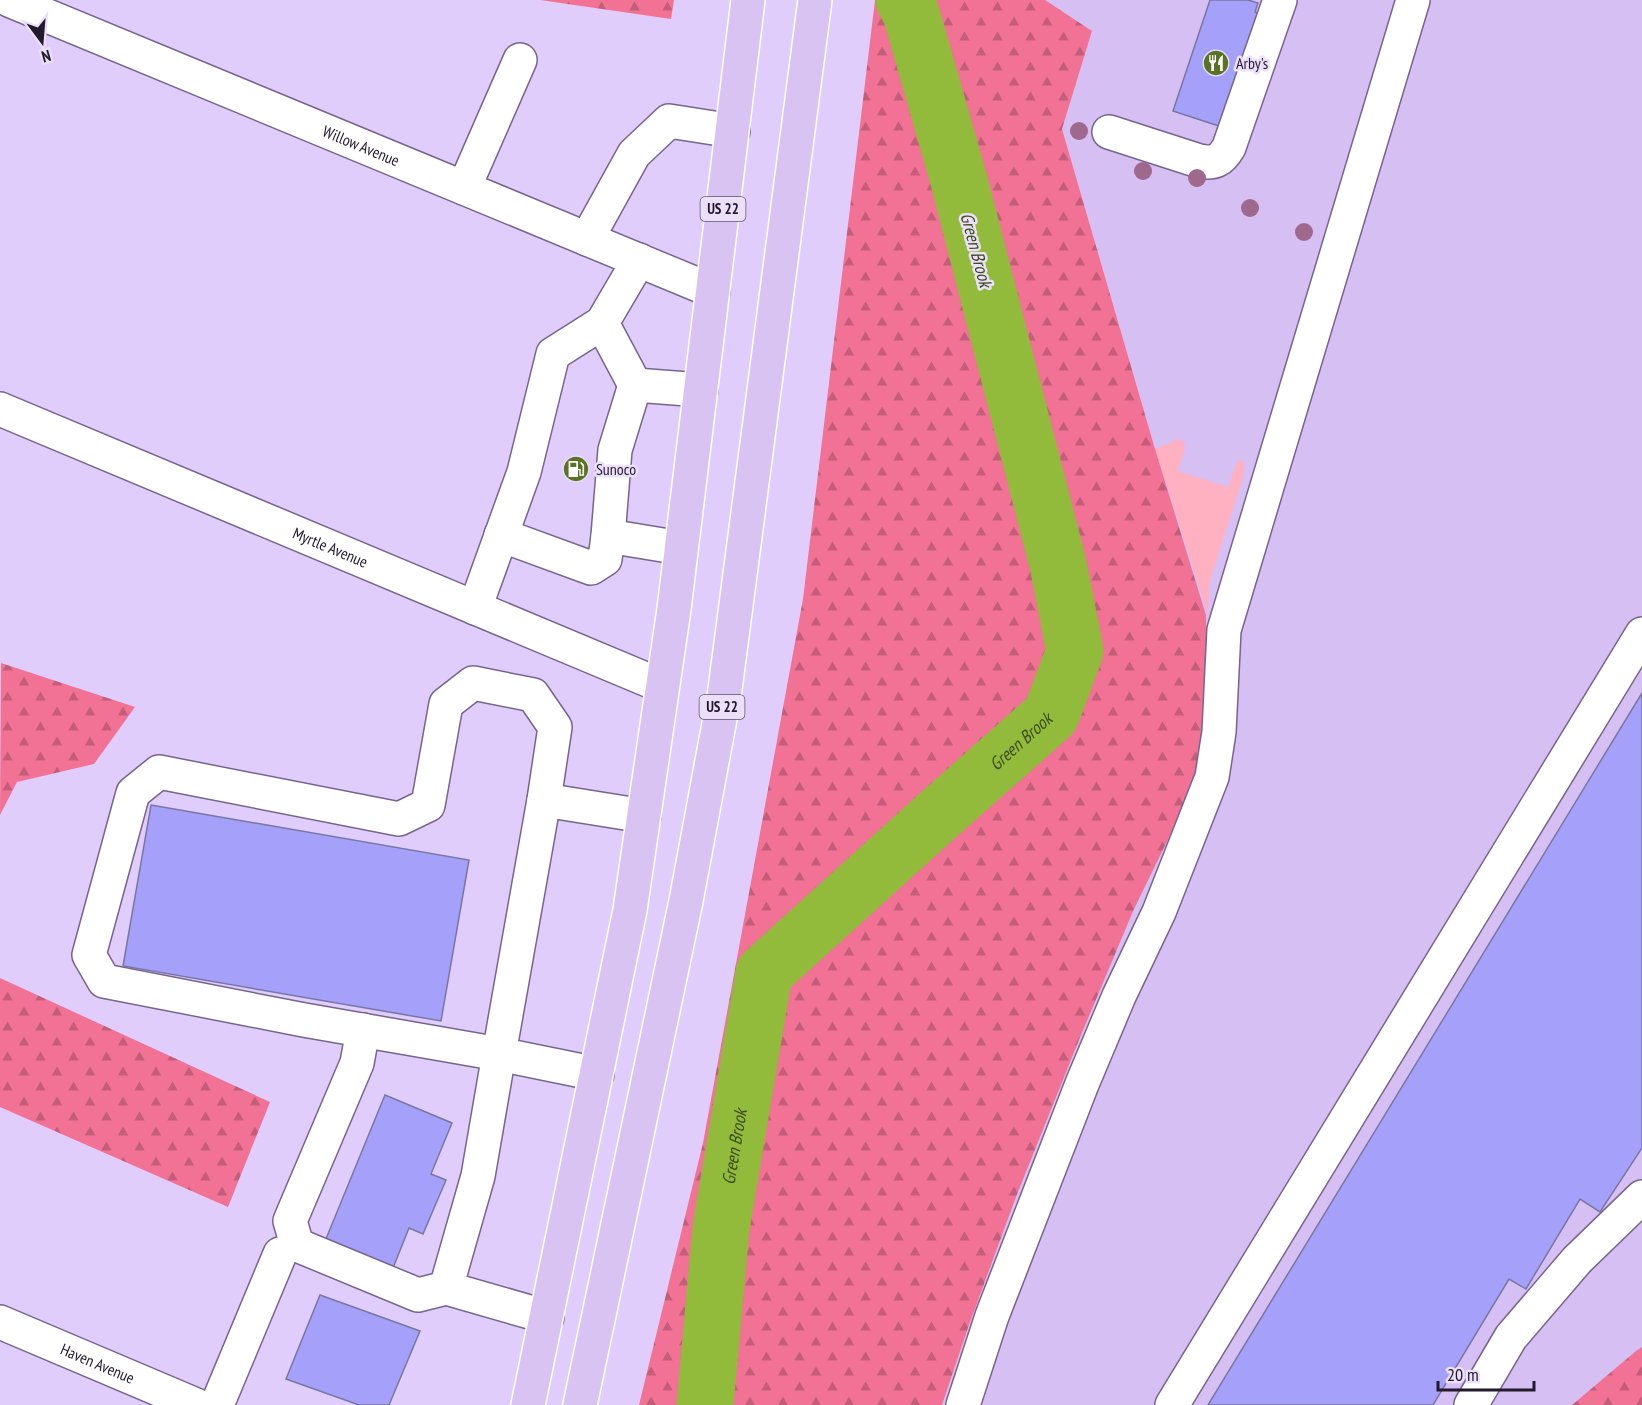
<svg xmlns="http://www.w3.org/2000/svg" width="1642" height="1405" viewBox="0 0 1642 1405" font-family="'PT Sans Narrow',sans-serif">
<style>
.built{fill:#d6bff3}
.green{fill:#ffb1c2}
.forest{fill:url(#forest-firs)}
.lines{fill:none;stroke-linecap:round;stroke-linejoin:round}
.river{stroke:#92ba3b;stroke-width:57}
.building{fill:#a5a1fa;stroke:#7877a2;stroke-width:1.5}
.minor-casing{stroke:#77658d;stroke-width:36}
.highway-casing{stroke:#fff;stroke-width:36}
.minor{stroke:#fff;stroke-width:33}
.highway{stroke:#d8c3f2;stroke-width:33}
.tree{fill:#9e698c}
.labels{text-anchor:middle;stroke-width:5;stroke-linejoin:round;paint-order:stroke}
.shield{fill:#ebdffa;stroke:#5f566a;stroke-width:1.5}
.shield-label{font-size:15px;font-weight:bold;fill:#231b2c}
.poi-label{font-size:16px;fill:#231b2c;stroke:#ebdffa;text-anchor:start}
.street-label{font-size:16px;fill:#231b2c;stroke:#ebdffa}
.water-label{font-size:18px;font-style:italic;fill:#3b4b1a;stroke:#ebdffa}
</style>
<defs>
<pattern id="forest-firs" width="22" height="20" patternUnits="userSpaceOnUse" patternTransform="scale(1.5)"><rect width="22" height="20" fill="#f17294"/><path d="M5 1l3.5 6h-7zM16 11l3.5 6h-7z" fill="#c35d79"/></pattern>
</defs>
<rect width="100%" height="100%" fill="#e1cdfb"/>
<path class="built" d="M1045 0H1642V1347L1572 1405H942L969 1325 1016 1197 1079 1040 1134 909 1206 615 1155 449 1062 129 1092 31Z"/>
<path class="green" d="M1179 439 1184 442 1185 448 1178 471 1228 487 1238 460 1242 461 1244 466V474L1210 581 1208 614 1155 449Z"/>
<path class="forest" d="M540 0H674L671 19Z
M875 0H1045L1092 31 1062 129 1155 449 1206 615V698L1204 730 1197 780 1134 909 1079 1040 1016 1197 969 1325 942 1405H639L703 1143 803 599Z
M1 663 135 707 94 764 17 782 0 815Z
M0 978 270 1102 228 1207 0 1107Z
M1642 1347V1405H1572L1636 1351Z"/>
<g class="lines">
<path class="river" id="s1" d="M705 1405 721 1228 764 973 936 817 1051 715 1075 651 1058 564 958 177 911 13 904 0"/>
</g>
<path class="building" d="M1210 0H1248L1258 3 1255 12 1260 14 1222 127 1173 111Z
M1642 693V1148L1600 1212 1580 1199 1526 1289 1509 1279 1433 1405H1208Z
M151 805 469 860 441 1021 123 966Z
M385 1095 452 1123 431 1174 446 1180 423 1234 409 1228 389 1278 321 1251Z
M320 1295 420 1331 389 1405H359L286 1379Z"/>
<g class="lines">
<g class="minor-casing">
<g id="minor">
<path id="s2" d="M9 0 713 291"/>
<path d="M1109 132 1199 161C1214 164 1221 161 1229 147L1280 0"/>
<path d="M464 188 520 60"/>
<path d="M587 239 634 154 669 121 733 131"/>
<path d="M602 323 635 385"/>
<path id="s3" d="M0 409 662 686"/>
<path d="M501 535 591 568 605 559 608 536"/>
<path d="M681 548 608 536 615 450 635 385 701 390"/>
<path d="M475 608 524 472 553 354 602 323 639 260"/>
<path d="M544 800 555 727 533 695 473 683 446 704 428 805 399 819 159 772 133 793 89 955 104 981 304 1020 499 1054 478 1176 446 1288 547 1317"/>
<path d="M363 1030 357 1063 290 1221 297 1245 418 1295 446 1288"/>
<path d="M597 1074 499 1054 544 800 644 816"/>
<path id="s4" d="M0 1322 196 1405"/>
<path d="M217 1405 280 1254"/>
<path d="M963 1405 992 1316 1082 1084 1119 996 1159 912 1212 777 1219 732 1224 630 1413 0"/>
<path d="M1172 1405 1642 634"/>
<path d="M1471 1405 1511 1337 1577 1260 1642 1197"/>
</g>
</g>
<g class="highway-casing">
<path id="highway" d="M528 1405 630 910 674 609 748 0
M580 1405 686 901 724 697 815 0"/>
</g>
<use href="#minor" class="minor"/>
<use href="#highway" class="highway"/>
</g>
<g class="tree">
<circle cx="1079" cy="131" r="9"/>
<circle cx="1143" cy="171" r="9"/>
<circle cx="1197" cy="178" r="9"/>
<circle cx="1250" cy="208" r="9"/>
<circle cx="1304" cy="232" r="9"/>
</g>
<defs>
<g id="restaurant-disc" transform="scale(1.35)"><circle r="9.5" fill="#597224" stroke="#ebdffa"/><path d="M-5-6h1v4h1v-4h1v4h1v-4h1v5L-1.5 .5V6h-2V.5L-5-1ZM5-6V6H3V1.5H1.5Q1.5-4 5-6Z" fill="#fff"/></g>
<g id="fuel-disc" transform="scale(1.35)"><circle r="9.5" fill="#597224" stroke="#ebdffa"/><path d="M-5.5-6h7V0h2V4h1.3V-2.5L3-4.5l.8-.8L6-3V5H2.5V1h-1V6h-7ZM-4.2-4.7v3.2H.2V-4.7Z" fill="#fff"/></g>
</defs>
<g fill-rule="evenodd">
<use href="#restaurant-disc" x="1216" y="63"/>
<use href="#fuel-disc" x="576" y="469"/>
</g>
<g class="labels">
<g class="shield">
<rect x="700.5" y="197" width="45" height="24" rx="4.5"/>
<rect x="699.5" y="695" width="45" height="24" rx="4.5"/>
</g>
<g class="shield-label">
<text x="723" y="214">US 22</text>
<text x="722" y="712">US 22</text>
</g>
<g class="poi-label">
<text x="1236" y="69">Arby's</text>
<text x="596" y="475">Sunoco</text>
</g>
<g class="street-label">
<text dy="6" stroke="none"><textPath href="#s2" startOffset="381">Willow Avenue</textPath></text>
<text dy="6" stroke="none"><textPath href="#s3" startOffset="358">Myrtle Avenue</textPath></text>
<text dy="6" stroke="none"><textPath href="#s4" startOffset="106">Haven Avenue</textPath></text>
</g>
<g class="water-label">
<text transform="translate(976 250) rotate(75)" y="6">Green Brook</text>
<text dy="6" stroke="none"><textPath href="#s1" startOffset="782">Green Brook</textPath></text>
<text dy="6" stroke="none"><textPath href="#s1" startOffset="260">Green Brook</textPath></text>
</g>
</g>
<g transform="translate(42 42) rotate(164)" stroke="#ebdffa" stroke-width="4.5" paint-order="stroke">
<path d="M0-4.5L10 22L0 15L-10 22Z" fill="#231b2c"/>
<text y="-9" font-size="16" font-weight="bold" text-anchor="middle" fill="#231b2c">N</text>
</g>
<path d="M1438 1381v9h96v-9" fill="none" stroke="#231b2c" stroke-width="3"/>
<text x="1447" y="1381" font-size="18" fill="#231b2c" stroke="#ebdffa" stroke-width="4.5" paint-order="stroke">20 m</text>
</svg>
